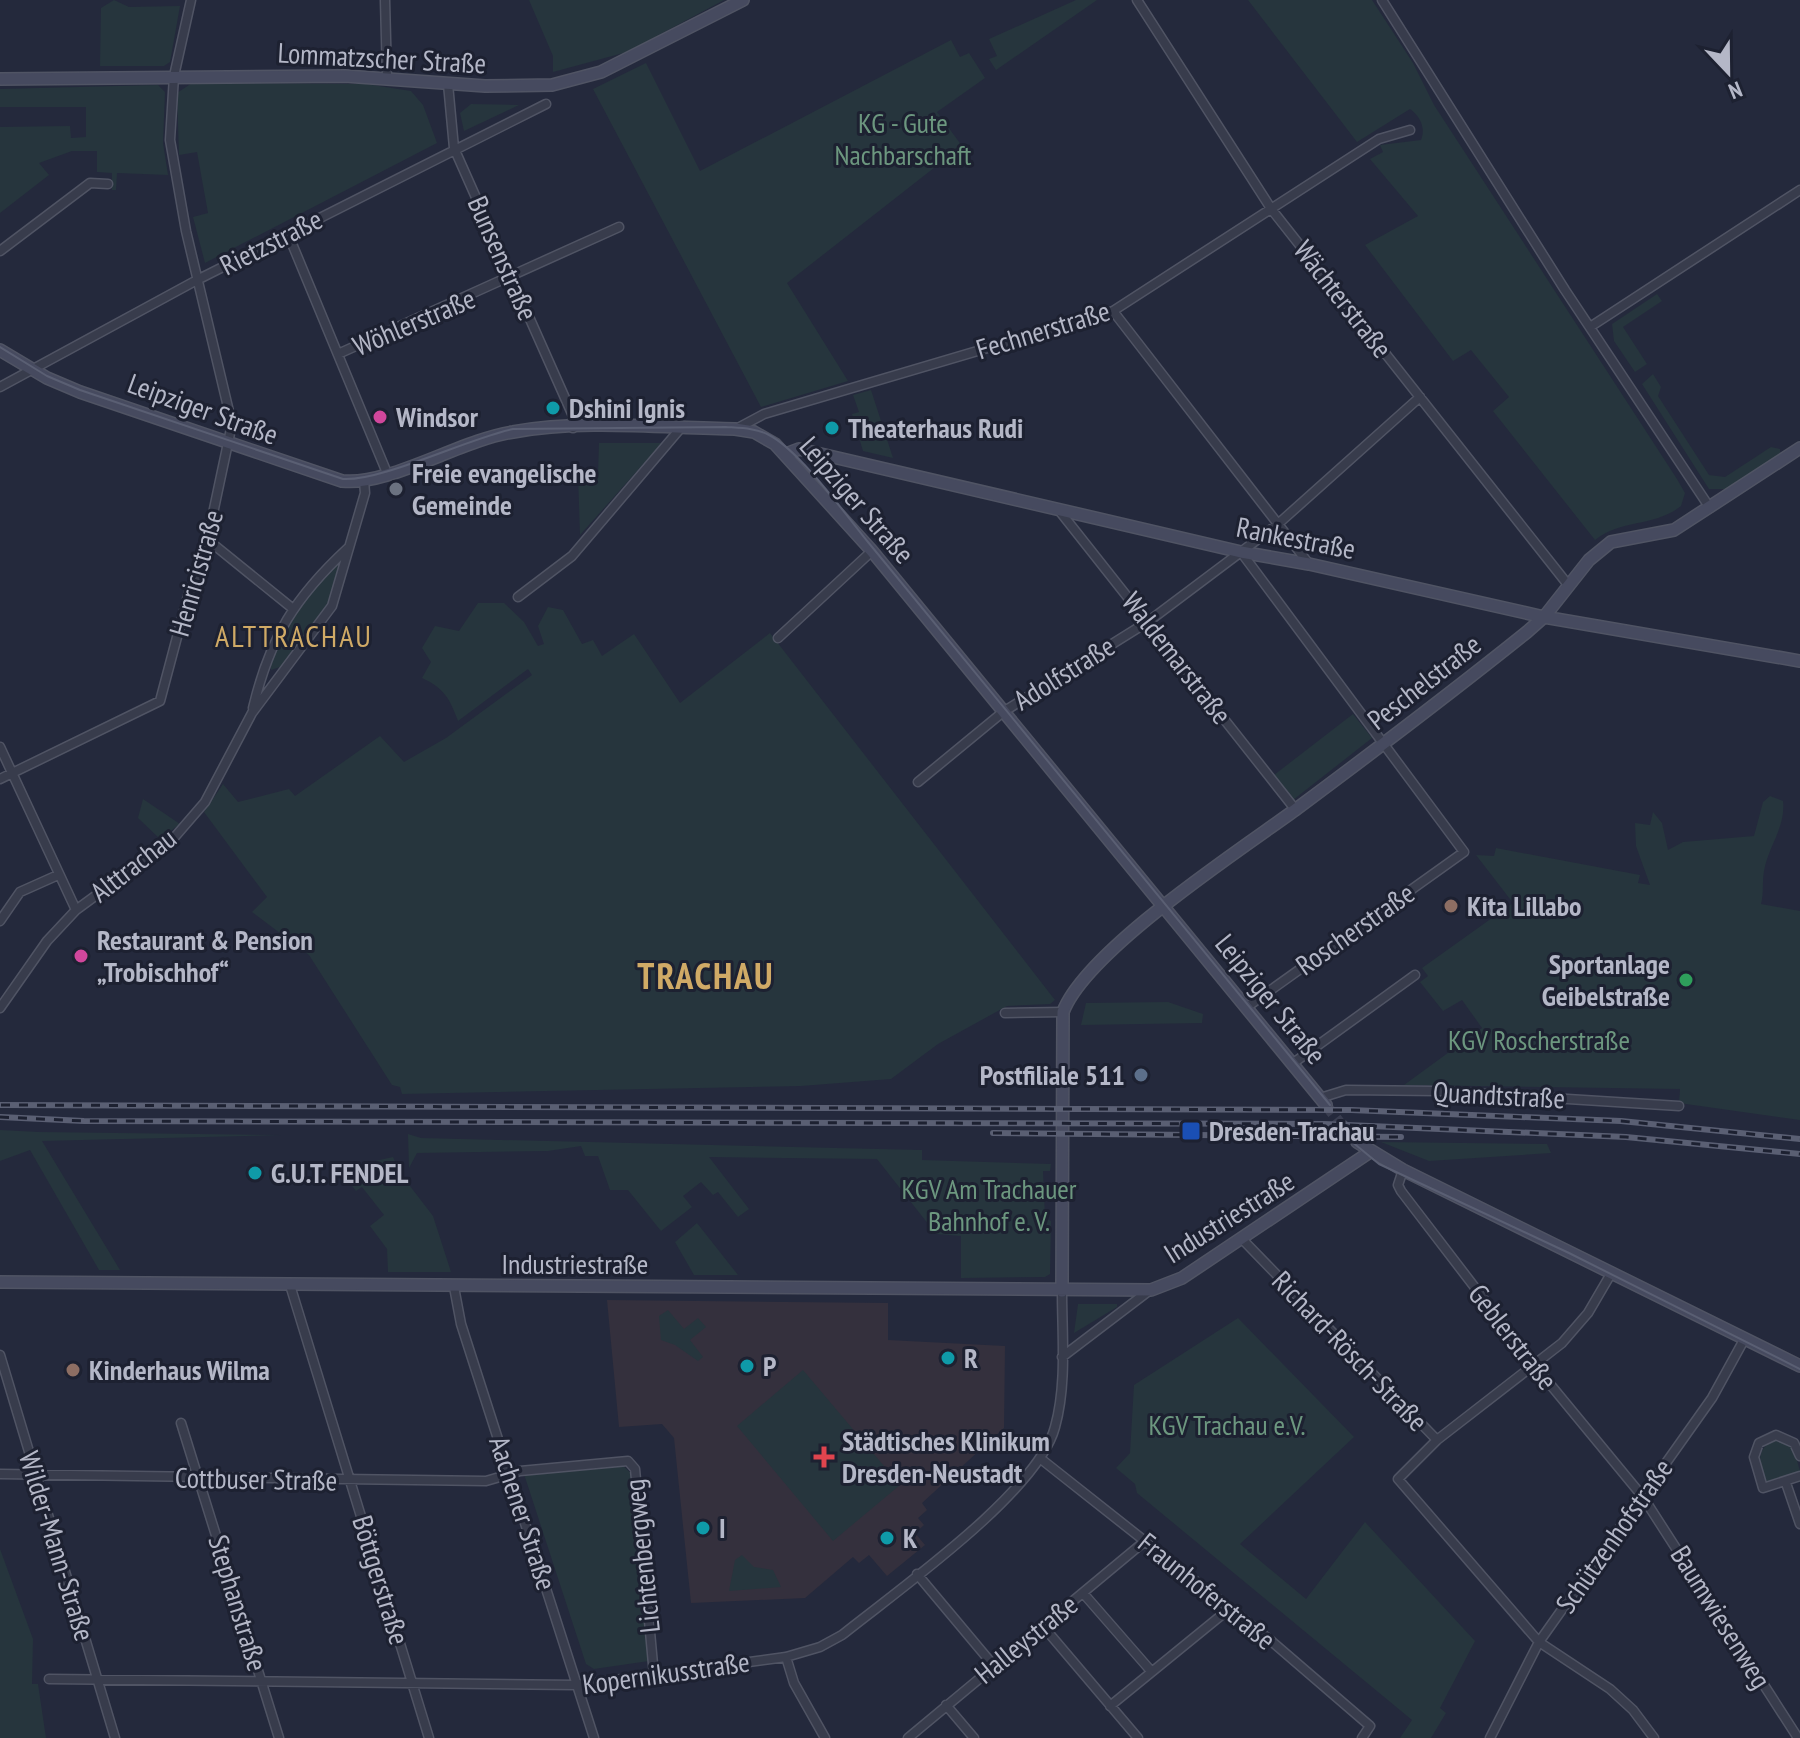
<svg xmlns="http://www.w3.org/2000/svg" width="1800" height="1738" viewBox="0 0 1800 1738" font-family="'PT Sans Narrow',sans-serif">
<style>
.medical{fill:#34303d}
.green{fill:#26353d}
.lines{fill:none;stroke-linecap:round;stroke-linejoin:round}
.secondary-tunnel{stroke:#3a3e51;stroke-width:11;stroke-dasharray:11 5.5;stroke-linecap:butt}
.street-casing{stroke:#505464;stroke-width:11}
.secondary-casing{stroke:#505464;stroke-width:14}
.street{stroke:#383c4c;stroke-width:8}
.secondary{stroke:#464a5f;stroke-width:11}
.tram{stroke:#5a5f73;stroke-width:2}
.rail-casing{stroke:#5a5f73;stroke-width:6}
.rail{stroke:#1d2131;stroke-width:3;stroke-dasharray:9;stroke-linecap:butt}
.culture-dot{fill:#0f9aa8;stroke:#1d2131;stroke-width:3}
.hotel-dot{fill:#d1479c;stroke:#1d2131;stroke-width:3}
.worship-dot{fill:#6b7280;stroke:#1d2131;stroke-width:3}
.education-dot{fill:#8d6e63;stroke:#1d2131;stroke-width:3}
.leisure-dot{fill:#2e9e5b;stroke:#1d2131;stroke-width:3}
.service-dot{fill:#5c6f8a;stroke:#1d2131;stroke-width:3}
.transit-dot{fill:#1a4fb4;stroke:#1d2131;stroke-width:3}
.health-dot{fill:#e0444e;stroke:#1d2131;stroke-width:3}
.labels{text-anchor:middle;stroke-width:6;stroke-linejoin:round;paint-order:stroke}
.street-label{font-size:28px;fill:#b4b7c7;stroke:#1d2131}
.park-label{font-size:28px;fill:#6c977f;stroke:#1d2131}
.poi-label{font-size:28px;font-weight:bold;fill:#b4b7c7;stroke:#1d2131;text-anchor:start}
.neighbourhood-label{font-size:30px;letter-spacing:2px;fill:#d0aa66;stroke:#1d2131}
.district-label{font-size:36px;font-weight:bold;letter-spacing:2px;fill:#d0aa66;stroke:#1d2131}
</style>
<rect width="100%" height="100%" fill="#24293c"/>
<path class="medical" d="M607 1300 888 1303V1340L1005 1346 1004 1428 922 1503 927 1510 918 1518 924 1525 915 1533 925 1545 887 1576 869 1555 859 1563 853 1557 805 1598 691 1603 674 1438 662 1424 619 1427Z"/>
<path class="green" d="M114 0 129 7 180 6 170 62 164 66H100L101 8Z
M529 0H724L627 52 553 72V56Z
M1076 0H1097L996 70 989 59 997 56 989 39Z
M1248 0H1372L1413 63 1434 105 1677 479 1685 493 1681 506C1655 527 1621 519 1595 540L1493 411 1509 397 1471 350 1453 361 1365 245 1418 216 1370 159 1383 152 1380 145 1421 140C1426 128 1420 116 1410 109L1357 142Z
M951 40 960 57 969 53 985 78 937 112 962 146 787 283 848 381 761 407 593 89 646 63 700 171Z
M192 83 366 84 411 91 423 105 437 143 205 263 193 217 208 213 197 152 179 155 177 93Z
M158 85 165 92 163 143 168 175 117 173 116 190H112V173L97 172V151H72L39 163 49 175 0 213V127L70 126 71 138 86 137V107H0V89Z
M471 104 519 105 464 131 460 113Z
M1657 294 1662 301 1623 327 1647 364 1635 372 1614 341 1612 324Z
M1653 374 1661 387 1658 396 1709 475 1725 477 1771 447 1780 449V454L1727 489H1709L1642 384Z
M871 390 893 458 863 451 852 414 859 412 853 395Z
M599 443H662L580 535 578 474H598Z
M339 562 329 603 283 666 271 670C268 648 319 572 339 562Z
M478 603H504L524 622 538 646 544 644 538 626 548 607 563 610 582 644 593 640 602 656 634 634 680 703 770 633 1055 1000 1050 1004 1007 1006 938 1044 891 1079 801 1086 402 1094 400 1087 392 1085 309 955 252 912 267 897 204 812 223 784 238 802 289 789 295 796 380 736 404 762 446 738 532 675 528 669 458 721C450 699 444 688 422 678L431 662 422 648 435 626 459 631Z
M1353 714 1372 738 1293 800 1274 775Z
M1770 796 1783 801C1786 827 1768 847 1764 871 1762 882 1764 893 1761 904L1800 911V1120L1679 1103 1680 1089 1404 1085 1482 1028 1462 1000 1443 1011 1420 982 1428 976 1422 968 1513 903 1476 855 1494 856 1496 848 1640 875 1638 883 1650 885 1636 846 1635 823 1650 825 1653 812 1662 823 1668 850 1683 842 1754 836 1763 802Z
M143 799 180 824 160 839 138 818Z
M1168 1002 1203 1014 1202 1023 1081 1025 1086 1003Z
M0 1130 39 1132 282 1135 42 1141 120 1270H99L30 1150 0 1161Z
M408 1134 421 1138 922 1150V1160L1051 1164 1050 1171H1043L1045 1218 1051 1221 1050 1274 1045 1277 961 1278V1236L936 1234 877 1159 709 1157 749 1209 738 1217 718 1192 713 1195 701 1182 683 1196 692 1207 661 1231 628 1190H610L598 1156H585L581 1146 548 1151 417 1153 409 1168Z
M1381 1142 1547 1144 1551 1153 1429 1161Z
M393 1157 400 1173 433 1216 451 1272H388L387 1249 370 1226 384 1215 362 1187 356 1191 339 1169Z
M697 1223 738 1275H694L675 1242Z
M1078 1304H1117V1307L1074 1333Z
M668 1310 684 1329 698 1318 706 1327 690 1340 703 1357 698 1361 675 1345 661 1340 659 1316Z
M1238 1318 1354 1437 1240 1544 1306 1599 1365 1522 1475 1641 1440 1708 1446 1713 1431 1738H1400L1412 1720 1137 1493 1135 1484 1116 1468 1130 1453 1134 1385Z
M803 1370 900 1485 833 1541 737 1426Z
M1776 1439 1785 1440 1794 1450 1800 1471 1767 1483C1758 1463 1755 1449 1776 1439Z
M621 1464 633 1475 649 1661 594 1669 586 1664 524 1474Z
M0 1549 33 1639 32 1684H38L46 1738H0Z
M742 1555 754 1567 773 1570 781 1587 729 1591 735 1560Z"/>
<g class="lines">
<path class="secondary-tunnel" d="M1326 1105 1343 1127"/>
<g class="street-casing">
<path id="street" d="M385 0 387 77
M1137 0 1272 210 1569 586
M1382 0 1565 290 1710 508
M448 84 454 148 573 416V428
M288 234 387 473
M0 251 90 183 108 184
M1113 311 1309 564
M1590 327 1800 190
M338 354 619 227
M0 387 197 280 546 104
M736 429 764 414 1113 311 1379 139 1410 130
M1058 509 1295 809
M208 540 292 608
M1241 552 1464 852 1247 1007
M518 597 572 556 680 429
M778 638 872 551
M253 708C270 637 295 597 348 548
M0 747 76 910
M0 779 160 701 189 592 201 570 232 424 186 231 170 140 174 76 191 0
M918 782 1003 712 1149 621 1278 524 1420 397
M0 921 20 892 58 875
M0 1008 47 941 76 910 173 839 205 802 252 713 332 606 365 493 364 481
M1005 1013 1063 1012
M1292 1064 1415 975
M1320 1098 1346 1090 1439 1091 1679 1106
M1403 1170 1398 1185 1401 1191 1535 1366 1643 1497 1798 1738
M1242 1239 1437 1440
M1612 1272 1588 1313 1562 1343 1437 1440 1398 1479 1539 1642 1610 1689 1633 1710 1654 1738
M290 1285 429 1738
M454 1287 461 1324 594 1738
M0 1355 115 1738
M1062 1357 1150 1290
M181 1423 279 1738
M1800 1456 1794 1443 1776 1435 1759 1443 1754 1457 1763 1488 1800 1476
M1041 1459 1270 1640 1370 1726 1362 1738
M0 1474 486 1481 520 1471 628 1461 635 1469 654 1675
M1786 1483 1800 1524
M917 1574 994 1666
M1083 1593 1151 1671
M1042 1625 1138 1738
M786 1657 794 1683 825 1738
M49 1679 577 1685 786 1657 820 1647 842 1635C898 1590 1038 1492 1055 1427 1067 1384 1062 1335 1062 1291
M946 1705 974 1738
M1110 1706 1229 1609
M908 1738 1145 1541
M1490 1738 1539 1642 1712 1398 1745 1338"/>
</g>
<g class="secondary-casing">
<path id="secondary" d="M0 79 345 76 485 86 552 85 601 72 743 0
M0 350 47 378 80 392 342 481C390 486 460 440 513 432 584 419 663 428 735 429L754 432 775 444 872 551 1326 1105
M786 454 799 449 1241 552 1309 564 1544 617 1800 661
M1343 1127 1347 1132
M1357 1142 1403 1170 1800 1366
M0 1282 1151 1290 1182 1278 1370 1152
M1062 1291 1063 1012C1086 951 1237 852 1295 810 1373 752 1451 693 1527 632L1544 617 1589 560 1611 542 1674 530 1800 448"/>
</g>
<use href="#street" class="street"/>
<use href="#secondary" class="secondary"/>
<path class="tram" d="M0 347 47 376 80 390 343 479C383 481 466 439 513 429L726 427C741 428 756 428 769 435 799 450 846 515 868 542L1330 1105
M1339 1126 1344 1132
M1351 1141 1379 1164 1569 1253 1800 1369"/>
<g class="rail-casing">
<path id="rail" d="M1 1105 1351 1110 1621 1121 1800 1139
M0 1117 84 1121 1324 1124 1626 1137 1800 1154
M993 1133 1401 1137"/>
</g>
<use href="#rail" class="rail"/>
</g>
<g class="culture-dot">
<circle cx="553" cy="408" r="8"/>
<circle cx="832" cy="428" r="8"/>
<circle cx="255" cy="1173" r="8"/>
<circle cx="948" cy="1358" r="8"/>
<circle cx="747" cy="1366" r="8"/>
<circle cx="703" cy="1528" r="8"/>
<circle cx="887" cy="1538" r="8"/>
</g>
<g class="hotel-dot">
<circle cx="380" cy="417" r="8"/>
<circle cx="81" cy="956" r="8"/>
</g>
<circle class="worship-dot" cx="396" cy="489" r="8"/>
<g class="education-dot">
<circle cx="1451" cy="906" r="8"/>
<circle cx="73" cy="1370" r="8"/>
</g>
<circle class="leisure-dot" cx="1686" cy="980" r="8"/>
<circle class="service-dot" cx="1141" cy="1075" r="8"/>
<rect class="transit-dot" x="1181" y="1121" width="20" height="20" rx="4"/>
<path class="health-dot" d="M820 1445h8v8h8v8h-8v8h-8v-8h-8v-8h8z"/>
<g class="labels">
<g class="street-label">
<text transform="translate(382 58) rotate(3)" y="10">Lommatzscher Straße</text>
<text transform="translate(271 242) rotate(-27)" y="10">Rietzstraße</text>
<text transform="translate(503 258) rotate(66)" y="10">Bunsenstraße</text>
<text transform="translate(1343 299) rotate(52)" y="10">Wächterstraße</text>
<text transform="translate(414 322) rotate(-23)" y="10">Wöhlerstraße</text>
<text transform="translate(1043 330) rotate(-17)" y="10">Fechnerstraße</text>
<text transform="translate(203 409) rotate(20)" y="10">Leipziger Straße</text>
<text transform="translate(857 500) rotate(49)" y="10">Leipziger Straße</text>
<text transform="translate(1296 538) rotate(11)" y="10">Rankestraße</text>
<text transform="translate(196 573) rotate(-74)" y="10">Henricistraße</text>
<text transform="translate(1177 658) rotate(52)" y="10">Waldemarstraße</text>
<text transform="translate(1064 673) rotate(-32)" y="10">Adolfstraße</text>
<text transform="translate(1424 682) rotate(-38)" y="10">Peschelstraße</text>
<text transform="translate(133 865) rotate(-38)" y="10">Alttrachau</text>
<text transform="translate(1355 929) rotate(-35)" y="10">Roscherstraße</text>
<text transform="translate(1271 999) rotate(51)" y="10">Leipziger Straße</text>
<text transform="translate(1499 1095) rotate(3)" y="10">Quandtstraße</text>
<text transform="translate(1229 1217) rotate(-32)" y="10">Industriestraße</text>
<text x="575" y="1274">Industriestraße</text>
<text transform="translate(1513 1337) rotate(52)" y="10">Geblerstraße</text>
<text transform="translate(1350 1351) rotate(46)" y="10">Richard-Rösch-Straße</text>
<text transform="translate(256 1479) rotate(1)" y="10">Cottbuser Straße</text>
<text transform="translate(523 1513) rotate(72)" y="10">Aachener Straße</text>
<text transform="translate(1614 1536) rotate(-55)" y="10">Schützenhofstraße</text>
<text transform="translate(57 1546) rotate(73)" y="10">Wilder-Mann-Straße</text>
<text transform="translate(642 1556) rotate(-96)" y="10">Lichtenbergweg</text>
<text transform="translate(381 1580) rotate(73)" y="10">Böttgerstraße</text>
<text transform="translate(1207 1591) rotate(39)" y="10">Fraunhoferstraße</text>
<text transform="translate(238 1603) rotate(73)" y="10">Stephanstraße</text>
<text transform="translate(1721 1617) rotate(58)" y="10">Baumwiesenweg</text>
<text transform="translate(1026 1639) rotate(-39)" y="10">Halleystraße</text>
<text transform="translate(666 1673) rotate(-8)" y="10">Kopernikusstraße</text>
</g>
<g class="park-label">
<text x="903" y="133">KG - Gute<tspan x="903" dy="32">Nachbarschaft</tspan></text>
<text x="1539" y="1050">KGV Roscherstraße</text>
<text x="989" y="1199">KGV Am Trachauer<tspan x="989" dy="32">Bahnhof e. V.</tspan></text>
<text x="1227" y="1435">KGV Trachau e.V.</text>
</g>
<g class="poi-label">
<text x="569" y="418">Dshini Ignis</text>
<text x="396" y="427">Windsor</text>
<text x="848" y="438">Theaterhaus Rudi</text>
<text x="412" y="483">Freie evangelische<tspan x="412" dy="32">Gemeinde</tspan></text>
<text x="1467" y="916">Kita Lillabo</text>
<text x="97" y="950">Restaurant &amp; Pension<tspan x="97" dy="32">„Trobischhof“</tspan></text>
<text x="1670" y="974" text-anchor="end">Sportanlage<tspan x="1670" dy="32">Geibelstraße</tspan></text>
<text x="1125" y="1085" text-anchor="end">Postfiliale 511</text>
<text x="1209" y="1141">Dresden-Trachau</text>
<text x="271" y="1183">G.U.T. FENDEL</text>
<text x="964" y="1368">R</text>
<text x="763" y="1376">P</text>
<text x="89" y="1380">Kinderhaus Wilma</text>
<text x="842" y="1451">Städtisches Klinikum<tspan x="842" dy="32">Dresden-Neustadt</tspan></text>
<text x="719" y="1538">I</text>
<text x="903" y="1548">K</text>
</g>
<g class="neighbourhood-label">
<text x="294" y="647">ALTTRACHAU</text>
</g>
<g class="district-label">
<text x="706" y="989">TRACHAU</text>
</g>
</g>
<g transform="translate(1728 72) rotate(158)" stroke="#1d2131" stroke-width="6" paint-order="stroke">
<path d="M0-6L14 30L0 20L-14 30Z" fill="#b4b7c7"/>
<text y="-12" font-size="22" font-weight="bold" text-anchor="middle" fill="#b4b7c7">N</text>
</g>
</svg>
